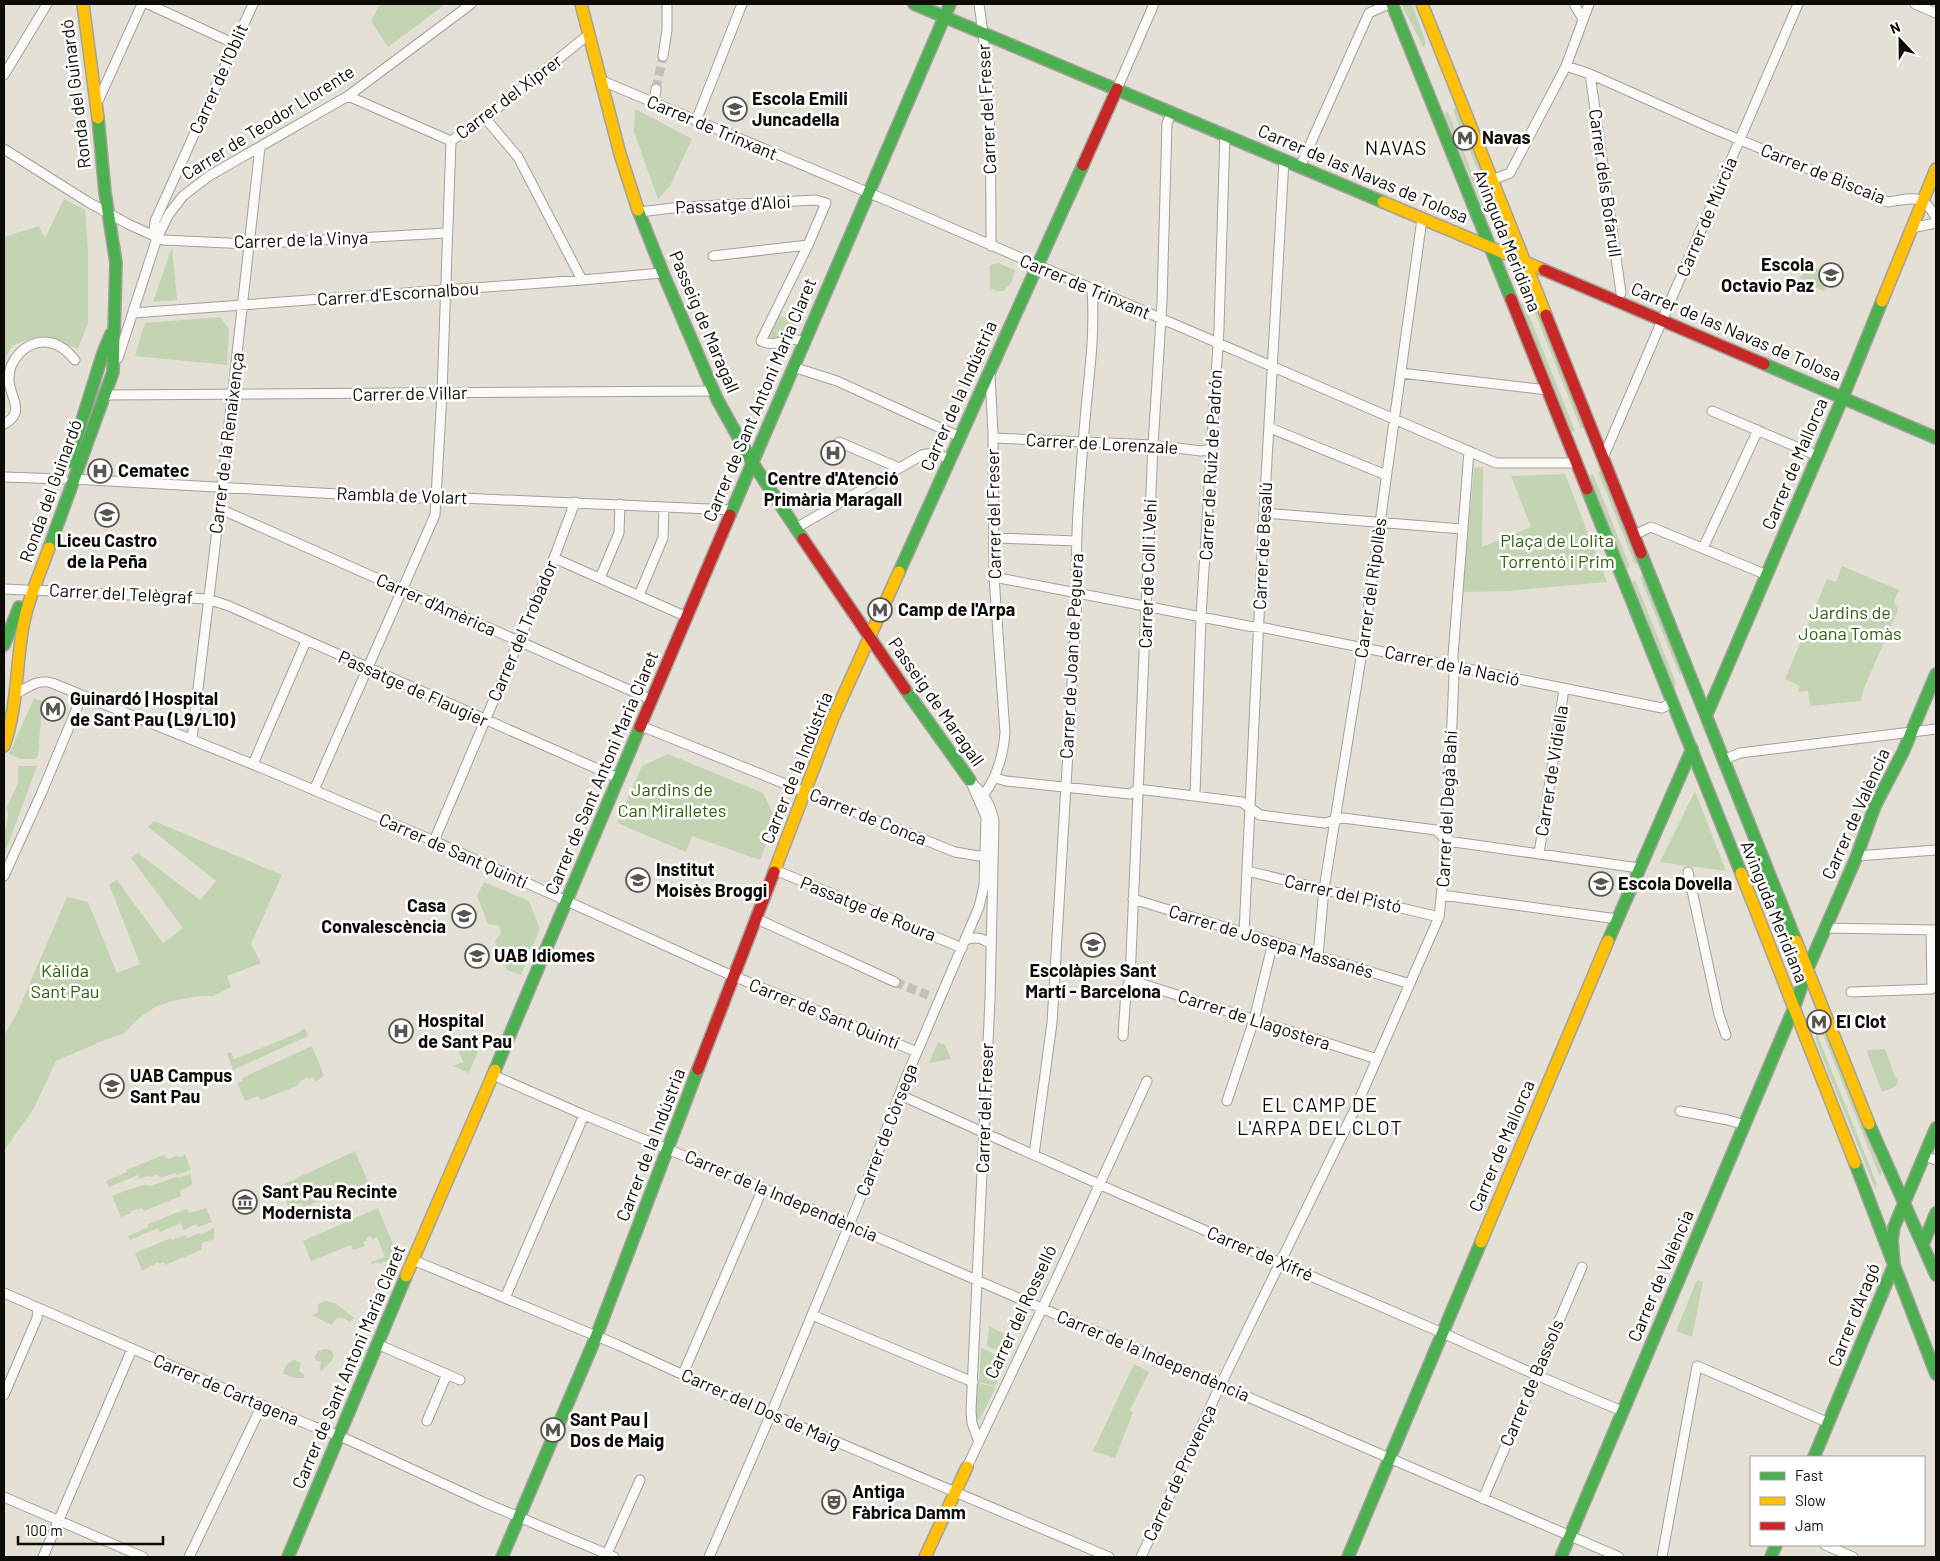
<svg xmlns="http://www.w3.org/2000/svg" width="1940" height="1561" viewBox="0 0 1940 1561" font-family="Barlow,sans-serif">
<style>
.green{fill:#c3d4b3}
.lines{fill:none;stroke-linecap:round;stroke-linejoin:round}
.street-tunnel{stroke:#c4c0b7;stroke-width:9;stroke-dasharray:9 4.5;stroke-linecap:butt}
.street-casing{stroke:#a4a199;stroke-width:11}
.fast-casing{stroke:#a4a199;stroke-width:14}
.slow-casing{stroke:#a4a199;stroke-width:14}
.jam-casing{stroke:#a4a199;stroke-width:14}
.street{stroke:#fbfaf9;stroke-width:9}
.fast{stroke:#4caf50;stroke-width:11}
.slow{stroke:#ffc107;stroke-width:11}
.jam{stroke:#c62828;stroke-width:11}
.labels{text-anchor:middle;stroke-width:5;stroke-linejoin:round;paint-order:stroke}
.street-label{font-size:18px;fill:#0e0c06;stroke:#fff}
.poi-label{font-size:18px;font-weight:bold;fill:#0e0c06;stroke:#fff;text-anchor:start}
.park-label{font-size:18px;fill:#2f5e08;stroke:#fff}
.quarter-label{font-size:20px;letter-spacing:1px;fill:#0e0c06;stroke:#fff}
</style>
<rect width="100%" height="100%" fill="#e4e0d6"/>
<path class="green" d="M380 4H442L443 6 388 47 371 21Z
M1401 4H1412L1426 43 1424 48Z
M1456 108 1499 213 1494 211 1453 110Z
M635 109 692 139 670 186 658 199 634 132Z
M1448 112 1486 208 1482 206 1444 113Z
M64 199 85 210 88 250V323L78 349 53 340 31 338 12 346 6 357 4 377V237L39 226 45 238Z
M172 247 177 300 153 302Z
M998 263 1015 270 1011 283 1003 291H995L990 288V265Z
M1806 264 1830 274 1824 291 1799 281Z
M1520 303 1525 305 1575 431 1572 432Z
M1533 308 1537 310 1584 427 1581 429Z
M779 315 799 323 793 332 770 341 767 340Z
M220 317 229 329 227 365 135 356 145 323Z
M1483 467 1482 547 1531 527 1511 476 1565 474 1607 582 1508 591 1463 592 1474 468Z
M1602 471 1639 563 1635 564 1598 472Z
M1593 474 1630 567 1626 568 1589 476Z
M1842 566 1899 590 1894 601 1898 610 1864 688 1861 701 1810 706 1808 691 1798 692 1800 686 1785 679 1827 579 1836 582Z
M1644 576 1681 671 1680 676 1640 577Z
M1635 580 1676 683 1674 688 1632 581Z
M34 698 46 703C39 717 40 740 38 756L35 759H20L9 754Z
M668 754 763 793 776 819 760 860 692 836 686 852 617 823 642 766Z
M18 766H37L5 853 4 834 8 817 7 807 18 783Z
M1695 791 1726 871 1660 862Z
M154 821 282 875 251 944 261 963 227 976 231 987 213 996H199L172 1001 155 1007 139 1018 123 1034 107 1039 56 1061 34 1108 4 1151V1036L17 1013 67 897 88 902 117 973 140 964 109 884 117 880 163 943 183 928 131 858 138 853 200 900 216 881 148 827Z
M484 882 529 901 540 929 521 975 507 970 495 941 501 933 499 926 488 924 477 896Z
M1822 1022 1882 1172 1880 1177 1820 1027Z
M305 1028 308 1036 233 1070 227 1053 231 1052 234 1059 296 1034Z
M1817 1034 1877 1184 1875 1189 1815 1039Z
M474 1036 484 1037 469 1073 453 1066 463 1062 457 1047 447 1050 446 1046 454 1041 463 1042Z
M938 1042 945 1045 951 1059 929 1063Z
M312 1046 324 1076 315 1082 313 1077 308 1079 307 1077 298 1083 299 1085 261 1100 258 1096 245 1101 237 1083 243 1081 242 1078Z
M1885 1049 1894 1074 1898 1081 1895 1087 1882 1092 1866 1050Z
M355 1151 368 1182 358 1189 356 1184 352 1186 351 1184 342 1190 343 1193 304 1207 300 1203 289 1208 280 1186Z
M185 1154 191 1170 177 1175 175 1173 161 1178 156 1174 152 1177 147 1176 139 1179 138 1175 109 1187 106 1181 127 1172 126 1170 164 1155 168 1159 176 1156 182 1157Z
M191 1174 192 1185 180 1191 181 1196 144 1211 142 1208 131 1211V1213L121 1217 112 1196 127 1190 144 1185 151 1186 176 1177 178 1178Z
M206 1208 212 1222 198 1227 197 1224 183 1230 181 1223 160 1232 158 1228 130 1240 128 1236 149 1227 148 1224 186 1209 190 1213Z
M378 1208 398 1256 380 1264 378 1262 372 1264 371 1262 385 1257 377 1237 372 1239 371 1236 366 1238 367 1241 363 1242 365 1246 353 1250 351 1245 311 1261 303 1241Z
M214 1228V1239L202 1243 201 1250 165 1265 164 1262 159 1264 158 1262 142 1271 135 1253 171 1238 172 1240 185 1235 187 1238 200 1233 201 1235Z
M1697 1280 1703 1282 1692 1337 1676 1331Z
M325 1301 335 1303 354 1318 349 1322C342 1316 336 1316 332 1325L311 1315 318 1313V1304Z
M989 1326 1010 1337 1003 1353 987 1346Z
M981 1348 1006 1359 995 1386 979 1382Z
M324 1349 331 1350 334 1355 331 1362 321 1371 320 1368 321 1362 317 1361 314 1358 318 1351Z
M294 1360 301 1363 299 1371 304 1374V1378H296L284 1374 283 1371 288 1363Z
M1134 1364 1149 1372 1130 1410 1133 1413 1115 1458 1093 1451Z
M977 1383 996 1387 981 1417 977 1421 975 1420Z"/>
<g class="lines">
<path class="street-tunnel" d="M656 89 663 56
M895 982 930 996"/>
<g class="street-casing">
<path id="street" d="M148 4 235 44
M979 4C991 84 991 166 991 246
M1574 4 1583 19
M1915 4 1936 13
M663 56 667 30V4
M1566 66 1590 74 1707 126 1888 202C1914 198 1923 193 1936 218
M1590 74 1621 293
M4 75 47 4
M600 80 905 208 1496 463H1576
M1117 89 1154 4
M348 96 451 141
M99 99 142 4
M654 103 656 89
M485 118 518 157 582 280
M696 121 742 4
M451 141 485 118 588 35
M4 149 88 202 128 224 163 240 249 244 446 233
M1300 167 1369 13 1389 4
M1492 180 1510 173 1566 66 1589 4
M639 212 681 207 816 200 826 203 808 245 761 341C779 349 786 334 804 342
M1911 228 1936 223
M157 238 154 232 155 221 253 4
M713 256 808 245
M133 313 582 280 662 273
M118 358 157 238 169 214 183 196 209 176 348 96 471 4
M793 367 837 381 960 437
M1401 373 1547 390
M106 395 714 391
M1712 411 1818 456
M4 424C27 412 9 396 9 380 8 360 26 341 46 342 58 343 67 350 75 360
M1270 428 1386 475
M993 438 1153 445 1201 451 1212 449
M839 442 899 468
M1603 458 1798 4
M4 477 63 479
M73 479 409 498H462L732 510
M220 509 652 700
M1264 513 1462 529
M796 528 922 455C933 451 940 455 950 460
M1634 535 1651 527 1767 575
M994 538 1077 541
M1703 548 1758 430
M554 558 687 617
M994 577 1248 626 1265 628 1657 707 1662 708 1673 702
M600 578 619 533 620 504
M4 589 26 590
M33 590 208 599 229 606 618 778
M639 595 663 538 664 507
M15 694C27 688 39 678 52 683L269 771 434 841 726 973 917 1052
M641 726 955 852 985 857
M192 739 222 488 260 147
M1723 760 1740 753 1936 729
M253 764 306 641
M995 778 1006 781 1130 794 1138 789
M973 784C985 795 992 806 994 822L990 999 971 1411 972 1423 979 1442
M1138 789 1242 802 1260 815 1316 822 1325 823 1343 818 1436 830 1447 841 1639 868
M314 790 435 515 442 393 451 141
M984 794C998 776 1003 756 1005 733L994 577 993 433 990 375
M1195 795 1201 617 1219 328 1225 134
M434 841 554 558 575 502
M1539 854 1564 689
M1857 856 1936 850
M775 870 962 948
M1247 871 1439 917
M1688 872 1719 1015 1726 1035
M4 876 42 792 79 703 85 696
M1442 895 1617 919
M1133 899 1410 984
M757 919 895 982
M1825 928 1935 930
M1244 933 1264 513 1284 160
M965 940C976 936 982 938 991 944
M1318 956 1324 889 1364 639 1422 219
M1130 980 1377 1059
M1851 992 1932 989 1931 930
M1123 1036 1126 990 1130 980 1153 445 1162 302 1167 123 1172 112
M493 1075 584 1115 763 1188 1619 1557
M900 1095 1121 1194 1454 1338 1536 1375 1622 1411
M1227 1101 1254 1020 1273 942
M1680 1111 1728 1120 1745 1125
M1034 1155 1052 1023 1077 599C1074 539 1081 469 1086 408 1090 369 1095 329 1092 290
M1925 1156 1936 1160
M413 1260 618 1345 740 1401 1109 1557
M4 1293 262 1405 312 1426 340 1436 483 1502 614 1557
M505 1298 584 1115
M812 1315 973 1382
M377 1344 460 1380
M683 1374 763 1188
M4 1395 37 1318 38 1308
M427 1421 447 1374
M967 1467 1058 1275 1147 1081
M4 1497 143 1557
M1483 1499 1582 1267
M1825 1545 1853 1557
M607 1554 640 1480
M43 1557 132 1349
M189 1557 262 1405
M709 1557 771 1414 866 1184 905 1080 979 907 984 886 986 817 970 780
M1141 1557 1220 1386 1356 1107 1439 917 1447 841 1454 675 1453 656 1469 451
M1662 1557 1697 1366 1829 1423"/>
</g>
<g class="fast-casing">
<path id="fast" d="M914 4 1383 202
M1392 4 1511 299
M638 210 665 278 717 399 752 462 803 539
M1764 364 1936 438
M69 462 103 353 111 334
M1587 489 1741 873
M730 515 950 4
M49 548 113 372 116 263 105 192 98 118
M1641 553 1796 941
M899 572 1083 165
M4 645 19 607
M905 689 970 780
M1706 716 1843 397 1882 301
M1608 941 1692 749
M1808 968 1856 858 1875 806 1903 752 1936 674
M1794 1008 1808 968
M495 1070 640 727
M1869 1124 1936 1275
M1936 1128 1894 1227 1892 1240 1894 1265 1936 1374
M1923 1244 1936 1213
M1814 1457 1894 1265 1855 1163
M288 1557 406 1276
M502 1557 596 1337 698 1069
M1348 1557 1481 1242
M1561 1557 1794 1008
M1771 1557 1776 1545"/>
</g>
<g class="slow-casing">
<path id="slow" d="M83 4 98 118
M581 4 620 154 638 210
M1422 4 1546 315
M1383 202 1544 270
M1882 301 1936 169
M4 746C17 709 16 671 22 632 26 604 39 576 49 548
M774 872 833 718 899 572
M1741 873 1855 1163
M1796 941 1869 1124
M1481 1242 1608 941
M406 1276 495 1070
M925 1557 967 1467"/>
</g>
<g class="jam-casing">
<path id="jam" d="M1083 165 1117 89
M1544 270 1764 364
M1511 299 1587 489
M1546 315 1641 553
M803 539 905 689
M640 727 730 515
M698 1069 774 872"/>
</g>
<use href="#street" class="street"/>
<use href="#fast" class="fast"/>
<use href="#slow" class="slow"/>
<use href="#jam" class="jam"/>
</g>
<defs>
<g id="school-ring" transform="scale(1.25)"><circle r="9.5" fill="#fff" stroke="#59564f" stroke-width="1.5"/><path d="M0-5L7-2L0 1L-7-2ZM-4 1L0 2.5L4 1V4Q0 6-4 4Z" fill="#59564f"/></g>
<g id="metro-ring" transform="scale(1.25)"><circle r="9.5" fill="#fff" stroke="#59564f" stroke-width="1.5"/><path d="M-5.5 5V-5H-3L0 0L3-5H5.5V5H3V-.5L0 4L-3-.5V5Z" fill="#59564f"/></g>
<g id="hospital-ring" transform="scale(1.25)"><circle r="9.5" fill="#fff" stroke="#59564f" stroke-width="1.5"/><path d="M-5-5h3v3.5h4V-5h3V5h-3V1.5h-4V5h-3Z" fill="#59564f"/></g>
<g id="university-ring" transform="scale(1.25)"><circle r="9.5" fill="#fff" stroke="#59564f" stroke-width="1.5"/><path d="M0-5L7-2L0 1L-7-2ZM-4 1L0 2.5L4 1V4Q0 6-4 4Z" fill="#59564f"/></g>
<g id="museum-ring" transform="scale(1.25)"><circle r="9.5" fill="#fff" stroke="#59564f" stroke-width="1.5"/><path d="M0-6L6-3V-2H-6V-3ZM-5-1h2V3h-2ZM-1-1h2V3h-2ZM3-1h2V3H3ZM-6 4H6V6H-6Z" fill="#59564f"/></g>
<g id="theatre-ring" transform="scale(1.25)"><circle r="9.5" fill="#fff" stroke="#59564f" stroke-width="1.5"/><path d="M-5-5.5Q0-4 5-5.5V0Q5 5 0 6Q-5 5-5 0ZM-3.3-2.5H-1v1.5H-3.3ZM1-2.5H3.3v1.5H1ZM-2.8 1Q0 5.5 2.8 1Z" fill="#59564f"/></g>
</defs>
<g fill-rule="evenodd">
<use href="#school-ring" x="735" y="109"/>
<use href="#metro-ring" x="1465" y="138"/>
<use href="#school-ring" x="1831" y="275"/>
<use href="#hospital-ring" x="833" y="453"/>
<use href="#hospital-ring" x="100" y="471"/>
<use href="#school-ring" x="107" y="515"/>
<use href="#metro-ring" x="880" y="610"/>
<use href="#metro-ring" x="53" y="709"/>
<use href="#school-ring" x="638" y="880"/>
<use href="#school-ring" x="1601" y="884"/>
<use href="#university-ring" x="464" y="916"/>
<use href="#school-ring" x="1093" y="945"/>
<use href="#university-ring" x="477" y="956"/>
<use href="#metro-ring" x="1819" y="1022"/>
<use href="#hospital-ring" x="401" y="1031"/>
<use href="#university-ring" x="112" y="1086"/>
<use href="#museum-ring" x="245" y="1202"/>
<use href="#metro-ring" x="553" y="1430"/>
<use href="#theatre-ring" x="834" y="1502"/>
</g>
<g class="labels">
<g class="street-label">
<text transform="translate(219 79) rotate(-66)" y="6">Carrer de l'Oblit</text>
<text transform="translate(76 94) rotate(-97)" y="6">Ronda del Guinardó</text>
<text transform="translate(509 97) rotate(-37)" y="6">Carrer del Xiprer</text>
<text transform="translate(987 109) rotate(-93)" y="6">Carrer del Freser</text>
<text transform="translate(268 123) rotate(-32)" y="6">Carrer de Teodor Llorente</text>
<text transform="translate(712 128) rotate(23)" y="6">Carrer de Trinxant</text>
<text transform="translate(1363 174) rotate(23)" y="6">Carrer de las Navas de Tolosa</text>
<text transform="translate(1823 174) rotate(22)" y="6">Carrer de Biscaia</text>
<text transform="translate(1605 183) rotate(82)" y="6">Carrer dels Bofarull</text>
<text transform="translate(733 205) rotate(-3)" y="6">Passatge d'Aloi</text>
<text transform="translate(1707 217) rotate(-67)" y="6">Carrer de Múrcia</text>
<text transform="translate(301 240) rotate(-2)" y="6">Carrer de la Vinya</text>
<text transform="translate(1507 241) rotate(68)" y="6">Avinguda Meridiana</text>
<text transform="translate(1085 287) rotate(23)" y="6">Carrer de Trinxant</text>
<text transform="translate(398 294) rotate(-4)" y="6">Carrer d'Escornalbou</text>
<text transform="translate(704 322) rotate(67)" y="6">Passeig de Maragall</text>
<text transform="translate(1736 332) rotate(23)" y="6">Carrer de las Navas de Tolosa</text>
<text transform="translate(410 394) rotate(-1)" y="6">Carrer de Villar</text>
<text transform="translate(959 396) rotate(-66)" y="6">Carrer de la Indústria</text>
<text transform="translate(760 400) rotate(-67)" y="6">Carrer de Sant Antoni Maria Claret</text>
<text transform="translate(227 443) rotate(-83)" y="6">Carrer de la Renaixença</text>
<text transform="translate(1102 444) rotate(3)" y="6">Carrer de Lorenzale</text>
<text transform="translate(1795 464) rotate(-67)" y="6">Carrer de Mallorca</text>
<text transform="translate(1211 465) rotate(-87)" y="6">Carrer de Ruiz de Padrón</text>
<text transform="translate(51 491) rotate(-70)" y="6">Ronda del Guinardó</text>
<text transform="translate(402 496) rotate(2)" y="6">Rambla de Volart</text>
<text transform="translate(994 514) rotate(-91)" y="6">Carrer del Freser</text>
<text transform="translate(1263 546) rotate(-87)" y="6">Carrer de Besalú</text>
<text transform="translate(1148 574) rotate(-88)" y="6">Carrer de Coll i Vehí</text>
<text transform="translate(1371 588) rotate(-82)" y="6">Carrer del Ripollès</text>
<text transform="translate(121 594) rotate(3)" y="6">Carrer del Telègraf</text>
<text transform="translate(436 605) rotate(24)" y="6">Carrer d'Amèrica</text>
<text transform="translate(523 631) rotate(-67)" y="6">Carrer del Trobador</text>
<text transform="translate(1072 656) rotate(-87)" y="6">Carrer de Joan de Peguera</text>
<text transform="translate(1452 666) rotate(12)" y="6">Carrer de la Nació</text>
<text transform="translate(413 689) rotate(24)" y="6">Passatge de Flaugier</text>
<text transform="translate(936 702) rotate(55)" y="6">Passeig de Maragall</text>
<text transform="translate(797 768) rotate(-68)" y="6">Carrer de la Indústria</text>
<text transform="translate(1552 771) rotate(-81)" y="6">Carrer de Vidiella</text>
<text transform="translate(602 773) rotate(-67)" y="6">Carrer de Sant Antoni Maria Claret</text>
<text transform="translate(1447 809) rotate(-87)" y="6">Carrer del Degà Bahí</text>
<text transform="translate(1856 814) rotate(-66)" y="6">Carrer de València</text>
<text transform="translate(868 817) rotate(22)" y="6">Carrer de Conca</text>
<text transform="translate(453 851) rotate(24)" y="6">Carrer de Sant Quintí</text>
<text transform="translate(1343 894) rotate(13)" y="6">Carrer del Pistó</text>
<text transform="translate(868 909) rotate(22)" y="6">Passatge de Roura</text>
<text transform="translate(1774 912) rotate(68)" y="6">Avinguda Meridiana</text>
<text transform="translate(1271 942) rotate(17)" y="6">Carrer de Josepa Massanés</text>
<text transform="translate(824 1014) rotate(22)" y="6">Carrer de Sant Quintí</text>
<text transform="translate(1254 1020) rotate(18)" y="6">Carrer de Llagostera</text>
<text transform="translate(985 1108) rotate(-88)" y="6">Carrer del Freser</text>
<text transform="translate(887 1130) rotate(-69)" y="6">Carrer de Còrsega</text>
<text transform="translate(651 1145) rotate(-69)" y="6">Carrer de la Indústria</text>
<text transform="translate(1502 1146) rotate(-67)" y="6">Carrer de Mallorca</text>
<text transform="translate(781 1196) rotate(23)" y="6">Carrer de la Independència</text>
<text transform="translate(1260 1254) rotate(23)" y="6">Carrer de Xifré</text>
<text transform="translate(1661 1276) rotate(-67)" y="6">Carrer de València</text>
<text transform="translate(1021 1312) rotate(-65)" y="6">Carrer del Rosselló</text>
<text transform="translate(1854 1315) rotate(-68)" y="6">Carrer d'Aragó</text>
<text transform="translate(1153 1356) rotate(23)" y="6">Carrer de la Independència</text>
<text transform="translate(349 1367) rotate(-67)" y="6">Carrer de Sant Antoni Maria Claret</text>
<text transform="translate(1532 1383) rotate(-67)" y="6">Carrer de Bassols</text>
<text transform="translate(226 1390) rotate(23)" y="6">Carrer de Cartagena</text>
<text transform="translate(761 1409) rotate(24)" y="6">Carrer del Dos de Maig</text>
<text transform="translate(1180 1473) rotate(-65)" y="6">Carrer de Provença</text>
</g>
<g class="poi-label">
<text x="752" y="105">Escola Emili<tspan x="752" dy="21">Juncadella</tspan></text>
<text x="1482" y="144">Navas</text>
<text x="1814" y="271" text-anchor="end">Escola<tspan x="1814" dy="21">Octavio Paz</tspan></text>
<text x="118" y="477">Cematec</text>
<text x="833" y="485" text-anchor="middle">Centre d'Atenció<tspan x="833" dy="21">Primària Maragall</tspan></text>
<text x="107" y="547" text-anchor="middle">Liceu Castro<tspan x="107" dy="21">de la Peña</tspan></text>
<text x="898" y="616">Camp de l'Arpa</text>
<text x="70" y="705">Guinardó | Hospital<tspan x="70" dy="21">de Sant Pau (L9/L10)</tspan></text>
<text x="656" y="876">Institut<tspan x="656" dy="21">Moisès Broggi</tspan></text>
<text x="1618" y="890">Escola Dovella</text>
<text x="446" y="912" text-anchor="end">Casa<tspan x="446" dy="21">Convalescència</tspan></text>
<text x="494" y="962">UAB Idiomes</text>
<text x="1093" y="977" text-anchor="middle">Escolàpies Sant<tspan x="1093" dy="21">Martí - Barcelona</tspan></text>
<text x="418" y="1027">Hospital<tspan x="418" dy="21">de Sant Pau</tspan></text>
<text x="1836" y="1028">El Clot</text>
<text x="130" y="1082">UAB Campus<tspan x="130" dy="21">Sant Pau</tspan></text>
<text x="262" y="1198">Sant Pau Recinte<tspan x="262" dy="21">Modernista</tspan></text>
<text x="570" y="1426">Sant Pau |<tspan x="570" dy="21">Dos de Maig</tspan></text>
<text x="852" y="1498">Antiga<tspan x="852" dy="21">Fàbrica Damm</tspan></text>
</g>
<g class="park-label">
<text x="1557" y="547">Plaça de Lolita<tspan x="1557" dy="21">Torrentó i Prim</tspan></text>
<text x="1850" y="619">Jardins de<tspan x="1850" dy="21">Joana Tomàs</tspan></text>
<text x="672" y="796">Jardins de<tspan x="672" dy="21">Can Miralletes</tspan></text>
<text x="65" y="977">Kàlida<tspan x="65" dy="21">Sant Pau</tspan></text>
</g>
<g class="quarter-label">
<text x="1396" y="155">NAVAS</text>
<text x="1320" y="1112">EL CAMP DE<tspan x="1320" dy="23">L'ARPA DEL CLOT</tspan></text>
</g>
</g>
<rect width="1940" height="1561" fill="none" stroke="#0e0c06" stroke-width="10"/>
<rect x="1750" y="1456" width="175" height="90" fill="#ffffff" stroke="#9f9e9b"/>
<rect x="1760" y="1472" width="25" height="8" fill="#4caf50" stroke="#9f9e9b"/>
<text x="1795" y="1481" font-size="15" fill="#0e0c06">Fast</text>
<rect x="1760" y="1497" width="25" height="8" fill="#ffc107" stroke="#9f9e9b"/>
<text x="1795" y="1506" font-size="15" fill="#0e0c06">Slow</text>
<rect x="1760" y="1522" width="25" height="8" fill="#c62828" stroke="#9f9e9b"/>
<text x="1795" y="1531" font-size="15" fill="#0e0c06">Jam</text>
<g transform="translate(1900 40) rotate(338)" stroke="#ffffff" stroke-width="4" paint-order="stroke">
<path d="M0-4L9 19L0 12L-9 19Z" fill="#0e0c06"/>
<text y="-8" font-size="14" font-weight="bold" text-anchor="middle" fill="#0e0c06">N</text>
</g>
<path d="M18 1536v8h145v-8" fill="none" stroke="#0e0c06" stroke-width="2.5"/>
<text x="25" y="1536" font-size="15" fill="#0e0c06" stroke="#ffffff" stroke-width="4" paint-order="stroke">100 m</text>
</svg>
